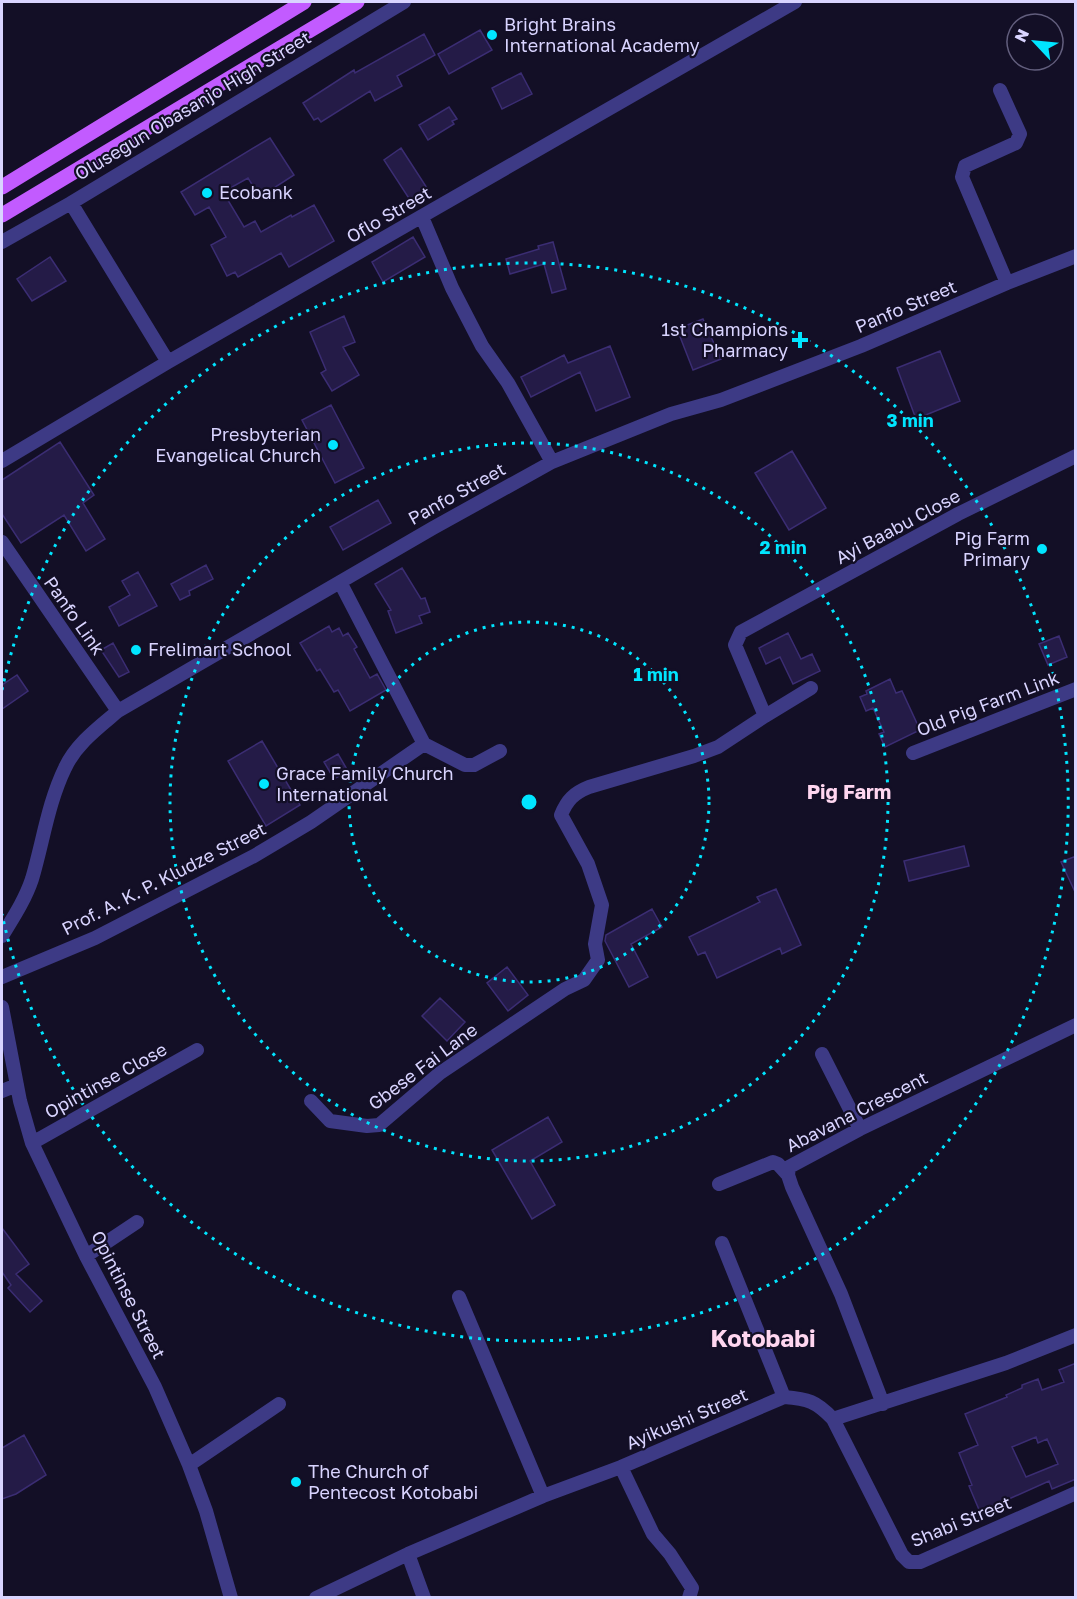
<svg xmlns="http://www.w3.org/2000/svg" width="1077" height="1599" viewBox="0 0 1077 1599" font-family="'Golos Text',sans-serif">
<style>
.building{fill:#241b47;stroke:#3b2d73;stroke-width:1.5;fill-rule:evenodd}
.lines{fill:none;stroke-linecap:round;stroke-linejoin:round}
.street{stroke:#3d3a85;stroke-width:14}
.primary{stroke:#c25bff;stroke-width:15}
.ring{fill:none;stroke:#00e5ff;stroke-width:3;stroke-dasharray:3 6}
.poi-dot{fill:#00e5ff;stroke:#130f26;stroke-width:2}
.labels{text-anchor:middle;stroke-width:4.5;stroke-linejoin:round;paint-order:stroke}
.poi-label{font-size:18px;fill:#d9d4ff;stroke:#130f26;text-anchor:start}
.street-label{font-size:18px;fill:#d9d4ff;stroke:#130f26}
.neighbourhood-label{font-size:20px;font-weight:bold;fill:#ffd6f0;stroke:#130f26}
.district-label{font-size:24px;font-weight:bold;fill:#ffd6f0;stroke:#130f26}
.centre{fill:#00e5ff;stroke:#130f26;stroke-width:3}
.ring-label{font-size:18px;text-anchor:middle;font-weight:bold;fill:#00e5ff;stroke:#130f26;stroke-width:4.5;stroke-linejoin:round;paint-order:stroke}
</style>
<rect width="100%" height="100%" fill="#130f26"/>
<path class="building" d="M480 30 492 50 449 74 438 54Z
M424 34 435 55 397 76 402 86 375 101 370 91 321 122 318 118 314 120 303 103 354 70 355 73Z
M521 73 532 94 502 109 492 88Z
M449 107 457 119 452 121 454 124 428 140 419 125Z
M270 138 294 175 260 197 248 178 223 192 244 227 255 221 261 232 291 215 292 217 314 205 334 241 289 267 281 253 238 277 235 272 227 276 211 245 226 237 209 207 195 215 181 192Z
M401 148 427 188 410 200 384 160Z
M413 237 425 257 383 282 372 262Z
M553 242 566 289 552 293 544 264 510 274 506 259 539 249 538 246Z
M50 257 66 281 32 301 17 279Z
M344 316 355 342 343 347 359 375 332 391 321 373 326 370 310 332Z
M703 319 721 359 693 370 677 329Z
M610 346 630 397 596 411 580 372 531 397 521 377 564 355 568 363Z
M940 351 960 401 916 419 897 368Z
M331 405 364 468 335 483 302 420Z
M60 442 94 495 83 503 105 539 86 551 64 515 21 543 2 514V480Z
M792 451 826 508 789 530 755 473Z
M378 500 391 523 343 550 330 527Z
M206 565 213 579 189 591 190 595 180 600 171 584Z
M402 568 421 599 425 598 430 612 419 616 422 623 396 633 388 611 391 610 375 584Z
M138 572 157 606 119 626 109 607 130 595 122 581Z
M329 626 332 632 339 628 343 636 348 633 357 647 354 649 370 678 377 674 386 690 350 711 338 690 334 692 320 669 317 671 300 643Z
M788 633 801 659 812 654 820 671 793 684 780 657 766 664 759 648Z
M1059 636 1067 657 1048 665 1039 644Z
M113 643 129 672 119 677 101 650Z
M17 675 28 691 2 709V685Z
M890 679 896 693 902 691 920 730 885 747 879 734 884 732 873 708 866 711 860 697 867 694 866 691Z
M262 741 300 805 266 826 228 761Z
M338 754 348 771 334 779 324 762Z
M964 846 969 866 909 881 904 861Z
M1076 856V894L1061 862Z
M776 889 801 945 782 954 780 948 717 978 705 952 698 955 689 937 760 902 757 897Z
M652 909 662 927 631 944 648 977 629 987 605 941 606 935Z
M507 967 528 995 508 1011 487 983Z
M440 998 465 1022 447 1041 422 1016Z
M548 1117 562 1142 530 1161 555 1205 532 1219 492 1150Z
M2 1228 29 1264 16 1274 42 1301 30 1312 8 1288 11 1285 2 1272Z
M1076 1363V1479L1052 1489 1049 1481 980 1512 969 1486 972 1485 959 1453 978 1445 965 1414 1007 1397 1006 1395 1022 1388V1385L1038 1379 1042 1390 1064 1382 1059 1370ZM1036 1437 1038 1443 1047 1439 1058 1464 1026 1477 1012 1447Z
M24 1435 46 1475 16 1494 2 1499V1448Z"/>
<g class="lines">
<path class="street" d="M1000 90 1020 134 1016 143 965 166 962 177 1007 283
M71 203 168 362
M422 217 452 288 482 346 508 383 552 462
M2 242 71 203 404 2
M2 461 168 362 795 2
M2 542 118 711
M340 582 424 744
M811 688 765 716 735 645 741 632 958 514 1076 456
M424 744 465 765H474L500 751
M913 753 1076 689
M2 936C13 918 25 900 32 879 43 842 48 803 65 768 76 744 98 728 118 711L433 528 552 462 671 414 721 400 861 346 1007 283 1076 256
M2 977 95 938 254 856 311 822 424 744
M2 1007 20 1101 32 1143 86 1256 155 1387 189 1465 206 1511 231 1598
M822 1054 860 1129
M2 1091 17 1085
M311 1101 330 1121 367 1126 379 1125 440 1073 565 989 584 980 598 960 595 944 602 905 588 864 561 815C567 800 574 793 589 787L694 756 718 747 765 716
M32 1143 197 1050
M719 1184 773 1162 778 1164 788 1175
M722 1243 784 1397
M86 1256 137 1222
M459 1297 543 1496
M883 1404 841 1294 792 1187 788 1175 789 1167 860 1129 1076 1025
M833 1419 902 1555 909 1562H920L1076 1493
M189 1465 279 1404
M621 1467 653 1534 670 1554 692 1588 689 1598
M408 1554 424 1598
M316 1598 408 1554 543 1496 621 1467 784 1397C808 1399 816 1401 833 1419L1006 1363 1076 1335"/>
<path class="primary" d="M2 187 304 2
M2 215 357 2"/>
</g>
<g class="ring">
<circle cx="529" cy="802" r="180"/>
<circle cx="529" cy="802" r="359"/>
<path d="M2 690A539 539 0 1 1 2 914"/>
</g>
<g class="poi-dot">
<circle cx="492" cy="35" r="6"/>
<circle cx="207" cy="193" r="6"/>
<path d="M797 331h6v6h6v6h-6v6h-6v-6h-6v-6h6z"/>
<circle cx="333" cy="445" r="6"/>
<circle cx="1042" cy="549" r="6"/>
<circle cx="136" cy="650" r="6"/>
<circle cx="264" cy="784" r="6"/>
<circle cx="296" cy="1482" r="6"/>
</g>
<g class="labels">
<g class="poi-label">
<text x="504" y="31">Bright Brains<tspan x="504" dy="21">International Academy</tspan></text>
<text x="219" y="199">Ecobank</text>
<text x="788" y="336" text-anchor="end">1st Champions<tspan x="788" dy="21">Pharmacy</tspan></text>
<text x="321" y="441" text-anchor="end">Presbyterian<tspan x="321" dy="21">Evangelical Church</tspan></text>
<text x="1030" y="545" text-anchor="end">Pig Farm<tspan x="1030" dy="21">Primary</tspan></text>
<text x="148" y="656">Frelimart School</text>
<text x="276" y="780">Grace Family Church<tspan x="276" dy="21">International</tspan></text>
<text x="308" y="1478">The Church of<tspan x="308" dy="21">Pentecost Kotobabi</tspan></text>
</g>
<g class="street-label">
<text transform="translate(193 106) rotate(-31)" y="6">Olusegun Obasanjo High Street</text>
<text transform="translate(389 215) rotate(-30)" y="6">Oflo Street</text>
<text transform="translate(906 307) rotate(-23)" y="6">Panfo Street</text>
<text transform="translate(457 494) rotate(-29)" y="6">Panfo Street</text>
<text transform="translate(898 527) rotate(-28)" y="6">Ayi Baabu Close</text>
<text transform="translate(74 616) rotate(55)" y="6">Panfo Link</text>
<text transform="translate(988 704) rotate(-21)" y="6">Old Pig Farm Link</text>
<text transform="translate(164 879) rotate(-27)" y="6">Prof. A. K. P. Kludze Street</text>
<text transform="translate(423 1067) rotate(-37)" y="6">Gbese Fai Lane</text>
<text transform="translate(106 1081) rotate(-29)" y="6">Opintinse Close</text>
<text transform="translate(857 1112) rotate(-27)" y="6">Abavana Crescent</text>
<text transform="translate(128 1295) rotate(63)" y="6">Opintinse Street</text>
<text transform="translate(687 1419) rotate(-23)" y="6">Ayikushi Street</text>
<text transform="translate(961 1522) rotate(-22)" y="6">Shabi Street</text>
</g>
<g class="neighbourhood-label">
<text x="849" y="799">Pig Farm</text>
</g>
<g class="district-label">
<text x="763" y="1347">Kotobabi</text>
</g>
</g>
<circle cx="529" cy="802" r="9" class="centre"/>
<g class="ring-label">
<text x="910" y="427">3 min</text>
<text x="783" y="554">2 min</text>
<text x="656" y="681">1 min</text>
</g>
<rect width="1077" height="1599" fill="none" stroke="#d9d4ff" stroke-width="6"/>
<g transform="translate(1035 42) rotate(296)"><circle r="28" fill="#130f26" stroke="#625e7d" stroke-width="1.5"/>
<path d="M0-4.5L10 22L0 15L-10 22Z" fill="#00e5ff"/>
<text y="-9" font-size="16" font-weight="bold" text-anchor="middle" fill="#d9d4ff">N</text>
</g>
</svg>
